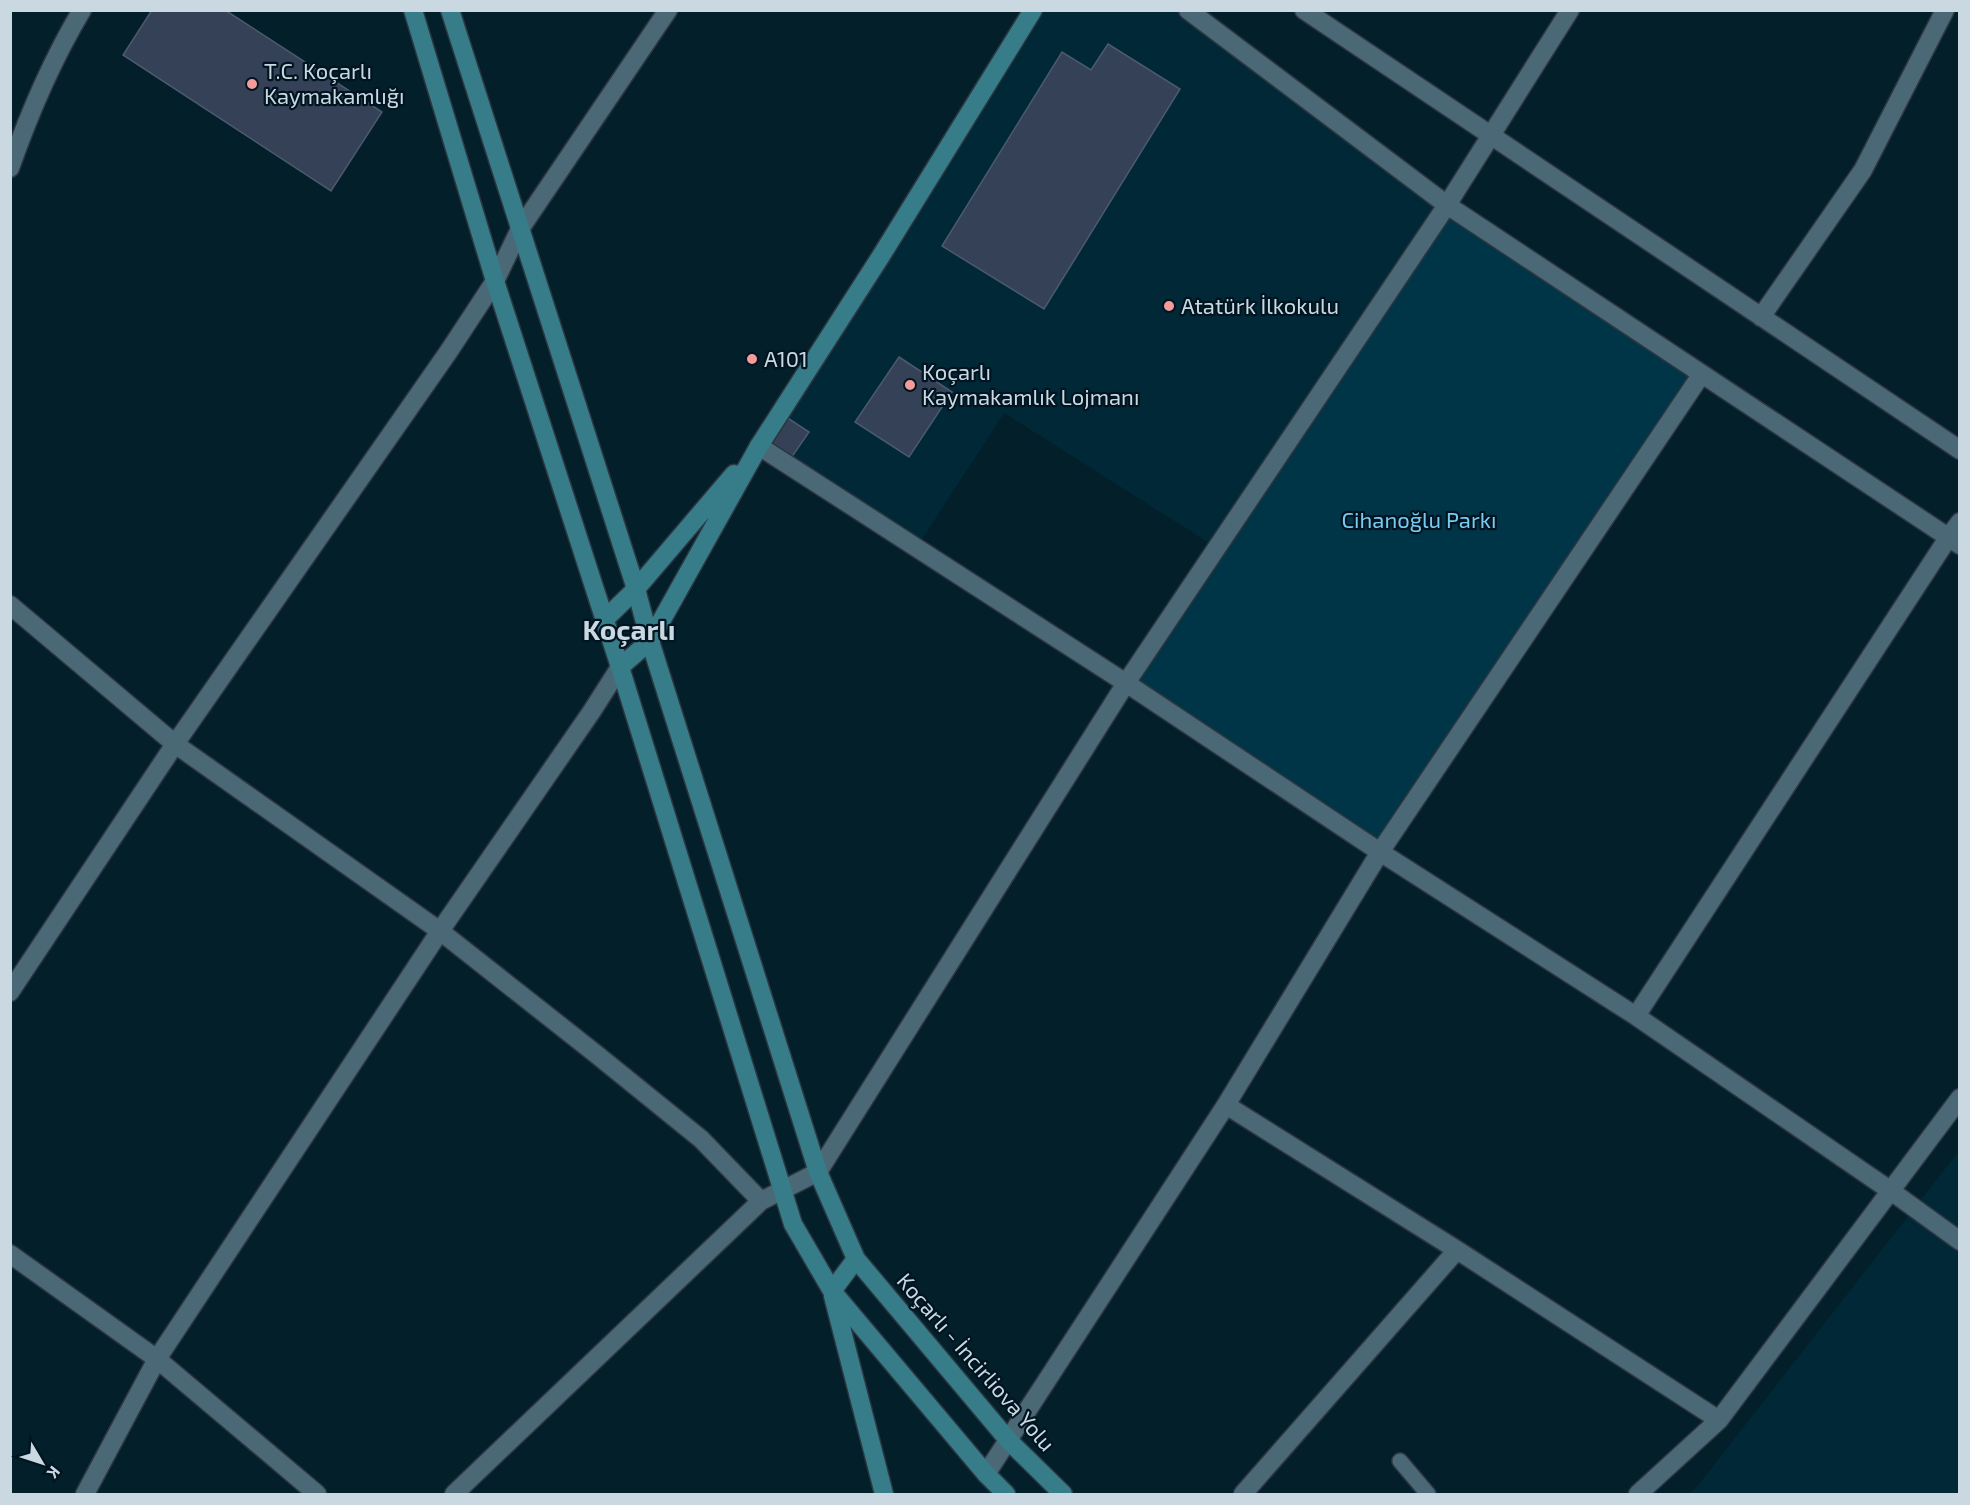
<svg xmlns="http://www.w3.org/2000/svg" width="1970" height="1505" viewBox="0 0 1970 1505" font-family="'Exo 2',sans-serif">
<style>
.built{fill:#012837}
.green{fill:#003447}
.building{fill:#344156;stroke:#4c596f;stroke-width:1.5}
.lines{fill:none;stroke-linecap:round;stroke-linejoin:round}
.lane-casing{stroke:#2c3640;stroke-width:18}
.street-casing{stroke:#2c3640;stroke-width:21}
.secondary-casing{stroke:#2c3640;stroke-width:21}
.lane{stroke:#4b6876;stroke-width:15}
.street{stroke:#4b6876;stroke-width:18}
.secondary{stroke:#367d89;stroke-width:18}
.poi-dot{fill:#f59b9a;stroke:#001521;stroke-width:2}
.labels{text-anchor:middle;stroke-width:4.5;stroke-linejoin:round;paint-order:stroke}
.poi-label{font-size:22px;fill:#cad9e1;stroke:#001521;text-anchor:start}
.park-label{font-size:22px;fill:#78caf1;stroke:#001521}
.street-label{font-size:22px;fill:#cad9e1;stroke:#001521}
.district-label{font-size:28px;font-weight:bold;fill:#cad9e1;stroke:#001521}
</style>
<rect width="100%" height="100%" fill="#031f2a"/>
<path class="built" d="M1033 11H1188L1447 205 1217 548 1004 413 917 547 759 446Z
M1959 1151V1494H1688L1695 1489Z"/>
<path class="green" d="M1447 205 1701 375 1380 852 1126 683Z"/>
<path class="building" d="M152 10H225L382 112 331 191 123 55Z
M1108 44 1180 89 1044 309 942 246 1062 52 1091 70Z
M899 357 952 392 909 457 855 422Z
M780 413 809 432 787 464 759 446Z"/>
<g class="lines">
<g class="lane-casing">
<path id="lane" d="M1400 1461 1428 1494"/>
</g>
<g class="street-casing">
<path id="street" d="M1188 10 1447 205 1960 545
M1304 10 1960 450
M10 168C29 114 52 60 82 10
M1761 317 1863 170 1945 10
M759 446 1126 683 1380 852 1636 1016 1891 1191 1960 1241
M10 605 175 744 440 931 596 1054 701 1139 761 1201
M10 992 175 744 449 351 495 281 520 229 668 10
M1636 1016 1948 538 1960 522
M1226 1105 1457 1250 1719 1420
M10 1254 157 1359 317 1494
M986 1474 1226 1105 1380 852 1701 375
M85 1494 157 1359 440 931 592 711 620 667
M454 1494 761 1201 818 1172 1126 683 1447 205 1570 10
M1243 1494 1457 1250
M1638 1494 1719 1420 1960 1098"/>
</g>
<g class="secondary-casing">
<path id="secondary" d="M413 10 495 281 620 667 793 1224 832 1291 986 1474 1006 1494
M450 10 636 589 650 641 818 1172 856 1259 1009 1441 1063 1494
M605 619 636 589 734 474
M620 667 650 641 759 446 881 256 1033 10
M832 1291 856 1259
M833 1296 884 1494"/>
</g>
<use href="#lane" class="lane"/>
<use href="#street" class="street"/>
<use href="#secondary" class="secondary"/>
</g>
<g class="poi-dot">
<circle cx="252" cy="84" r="6"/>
<circle cx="1169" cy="306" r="6"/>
<circle cx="752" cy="359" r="6"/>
<circle cx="910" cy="385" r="6"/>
</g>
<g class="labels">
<g class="poi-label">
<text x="264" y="79">T.C. Koçarlı<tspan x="264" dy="25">Kaymakamlığı</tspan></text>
<text x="1181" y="314">Atatürk İlkokulu</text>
<text x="764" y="367">A101</text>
<text x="922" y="380">Koçarlı<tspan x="922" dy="25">Kaymakamlık Lojmanı</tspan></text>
</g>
<g class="park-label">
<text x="1419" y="528">Cihanoğlu Parkı</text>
</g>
<g class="street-label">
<text transform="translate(976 1362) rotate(49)" y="8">Koçarlı - İncirliova Yolu</text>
</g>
<g class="district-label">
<text x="629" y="640">Koçarlı</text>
</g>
</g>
<rect width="1970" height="1505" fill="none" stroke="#cad9e1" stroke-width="24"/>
<g transform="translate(42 1463) rotate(129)" stroke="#001521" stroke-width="4.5" paint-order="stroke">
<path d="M0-4.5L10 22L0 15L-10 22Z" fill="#cad9e1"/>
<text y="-9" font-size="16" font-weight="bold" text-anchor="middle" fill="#cad9e1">K</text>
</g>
</svg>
